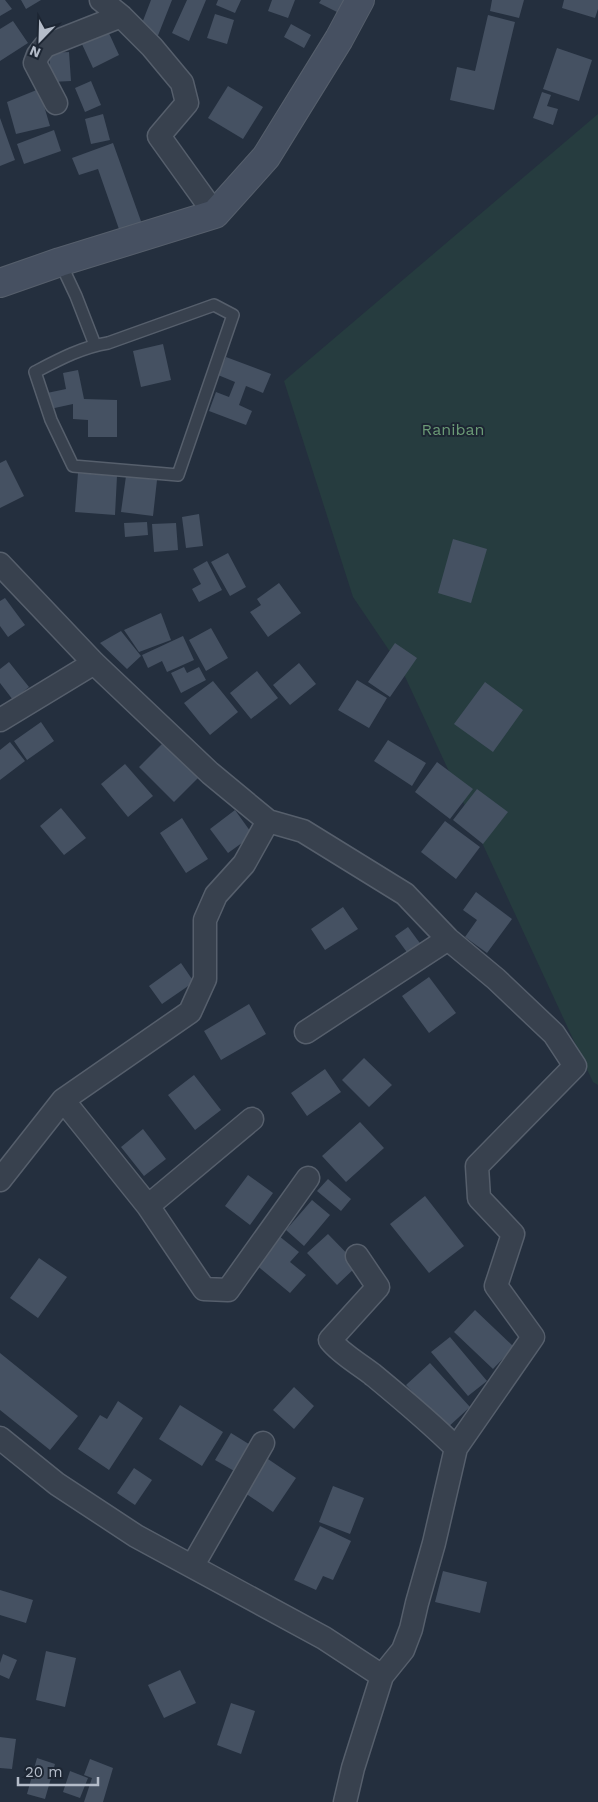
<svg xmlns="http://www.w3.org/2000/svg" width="598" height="1802" viewBox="0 0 598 1802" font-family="'Work Sans',sans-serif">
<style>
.green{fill:#263c3f}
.building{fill:#455162}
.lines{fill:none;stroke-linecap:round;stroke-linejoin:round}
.lane-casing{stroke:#565f6c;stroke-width:14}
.street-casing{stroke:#565f6c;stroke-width:25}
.secondary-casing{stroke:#565f6c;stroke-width:30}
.lane{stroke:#38414e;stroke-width:11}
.street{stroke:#38414e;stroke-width:22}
.secondary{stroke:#465061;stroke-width:28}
.labels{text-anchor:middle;stroke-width:4;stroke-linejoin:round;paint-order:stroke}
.park-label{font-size:16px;fill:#6b9a76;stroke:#1d2633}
</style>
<rect width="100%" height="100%" fill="#242f3e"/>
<path class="green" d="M598 114V1085L593 1082 401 668 353 597 284 381Z"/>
<path class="building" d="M0 0H5L12 9 0 16Z
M21 0H41L26 9Z
M151 0H172L157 38 139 31Z
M187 0H206L189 41 172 33Z
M218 0H241L235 13 216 5Z
M272 0H295L288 18 268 11Z
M321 0H348L341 14 319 3Z
M492 0H524L519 18 490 11Z
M564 0H598V9L595 18 562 8Z
M215 14 234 20 227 44 207 38Z
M488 15 515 22 494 110 450 100 457 67 475 71Z
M13 21 28 43 0 61V29Z
M291 24 311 35 304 48 284 37Z
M107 29 119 55 93 68 81 42Z
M557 48 592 60 579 101 543 89Z
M69 52 71 81 51 82 49 53Z
M91 81 101 105 85 112 75 88Z
M228 86 263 107 243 139 208 118Z
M39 89 50 126 16 134 7 102Z
M542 92 551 95 547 106 558 109 553 125 533 118Z
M103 114 110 140 91 144 85 119Z
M0 118 15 160 0 166Z
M54 130 61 151 24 164 17 144Z
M113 143 142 224 120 232 98 169 79 175 72 158Z
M163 344 171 380 141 387 133 351Z
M226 357 271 374 263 393 246 386 239 405 252 411 246 425 209 411 216 392 229 397 235 382 218 375Z
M78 370 84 399 117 400V437H88V420L73 419V404L50 409 47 393 66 389 63 373Z
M6 460 24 496 0 508V463Z
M78 473 117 476 115 515 75 512Z
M126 476 157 480 153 516 121 512Z
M199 514 203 546 186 548 182 517Z
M147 522 148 535 125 537 124 523Z
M176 523 178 550 154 552 152 524Z
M453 539 487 549 471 603 438 593Z
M228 553 246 587 230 596 211 562Z
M207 561 222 590 199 602 192 589 201 584 193 569Z
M279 583 301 613 268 637 250 612 261 605 257 599Z
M5 598 25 625 8 637 0 626V601Z
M161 613 171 640 139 652 124 630Z
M211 628 228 658 206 671 189 640Z
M121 631 141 656 127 669 100 643Z
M183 636 194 660 167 672 162 661 148 668 142 655Z
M395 643 417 658 390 697 368 682Z
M9 662 29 687 13 700 0 683V669Z
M299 663 316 684 290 705 273 685Z
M184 667 187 673 199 667 206 680 181 693 171 673Z
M257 671 278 698 251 719 230 693Z
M357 680 387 698 369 728 338 710Z
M213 681 238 712 210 735 184 703Z
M485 682 523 710 493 752 454 724Z
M41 722 54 741 27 760 14 741Z
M168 738 203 773 174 802 139 767Z
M388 740 426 763 412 786 374 761Z
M10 742 25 761 0 780V750Z
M437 762 473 789 450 819 415 792Z
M125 764 153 796 128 817 101 784Z
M477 789 508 812 483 844 453 820Z
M61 808 86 838 64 855 40 826Z
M235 810 253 835 228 853 210 829Z
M182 818 208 859 186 873 160 833Z
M445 821 480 847 456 879 421 852Z
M476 892 512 919 487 953 465 937 477 920 463 910Z
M343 907 358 929 325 950 311 929Z
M408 927 422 946 409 955 395 936Z
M181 963 194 982 162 1004 149 986Z
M429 977 456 1013 429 1033 402 996Z
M249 1004 266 1034 221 1060 204 1031Z
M364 1058 392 1085 369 1107 342 1080Z
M325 1069 341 1092 307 1116 291 1093Z
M194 1075 221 1110 195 1130 168 1095Z
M360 1122 384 1148 346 1182 322 1156Z
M143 1129 166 1159 144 1176 121 1147Z
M248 1175 273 1193 250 1225 225 1206Z
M328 1179 351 1199 341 1211 317 1191Z
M425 1196 464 1246 429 1273 390 1224Z
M312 1200 330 1215 304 1246 286 1230Z
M328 1234 358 1265 337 1285 307 1253Z
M279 1236 299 1252 290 1262 306 1275 290 1293 255 1264Z
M39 1258 67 1277 38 1318 10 1298Z
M475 1310 514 1347 493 1369 454 1332Z
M450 1337 487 1381 468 1396 431 1352Z
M0 1353 78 1416 50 1450 0 1410Z
M430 1363 470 1407 446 1429 406 1385Z
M294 1387 314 1406 294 1429 273 1410Z
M118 1401 143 1418 109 1470 78 1449 100 1415 107 1419Z
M180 1405 223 1432 202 1466 159 1439Z
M231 1433 252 1446 236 1472 215 1460Z
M268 1459 296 1478 273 1512 245 1493Z
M134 1468 152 1480 135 1505 117 1493Z
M333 1486 364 1498 350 1534 319 1522Z
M320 1526 351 1541 333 1580 323 1576 316 1590 294 1580Z
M443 1571 487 1582 480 1613 435 1602Z
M0 1590 33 1600 26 1623 0 1615Z
M46 1651 76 1658 65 1707 36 1700Z
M3 1654 17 1660 9 1679 0 1675V1663Z
M180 1670 196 1703 164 1718 148 1685Z
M231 1703 255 1711 241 1754 217 1745Z
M0 1737 16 1739 12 1769 0 1768Z
M37 1758 55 1764 45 1799 27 1794Z
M90 1759 113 1768 103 1802H84L92 1778 84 1775Z
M70 1771 88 1778 80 1798 63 1792Z"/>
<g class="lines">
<g class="lane-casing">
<path id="lane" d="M60 262 76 296 95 345
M214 305 233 315 178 475 73 466 51 420 35 372C58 360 82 347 108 343Z"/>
</g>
<g class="street-casing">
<path id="street" d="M101 0 121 16 152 47 182 83 187 103 159 136 215 214
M56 103 35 63 38 55 45 46 121 16
M0 564 94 663 210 773 268 821 303 831 405 894 448 939 496 979 554 1034 575 1066 477 1166 479 1198 513 1234 496 1286 533 1337 456 1448 434 1543 417 1603 411 1629 403 1650 382 1676 353 1768 345 1802
M0 720 94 663
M306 1032 448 939
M63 1100 148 1206 252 1119
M0 1180 63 1100 190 1012 205 979V920L216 895 244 864 268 821
M148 1206 204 1289 228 1290 308 1178
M357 1256 378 1287 330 1340C341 1354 358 1363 372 1374 401 1398 429 1421 456 1448
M0 1438 57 1484 136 1536 324 1638 382 1676
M193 1565 263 1443"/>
</g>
<g class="secondary-casing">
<path id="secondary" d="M0 283 60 262 215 214 266 157 339 39 360 0"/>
</g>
<use href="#lane" class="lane"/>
<use href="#street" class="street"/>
<use href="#secondary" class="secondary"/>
</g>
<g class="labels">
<g class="park-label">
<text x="453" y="435">Raniban</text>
</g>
</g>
<g transform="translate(40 40) rotate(203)" stroke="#1d2633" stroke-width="4" paint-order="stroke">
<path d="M0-4L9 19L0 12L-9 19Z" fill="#b4bcc9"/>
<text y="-8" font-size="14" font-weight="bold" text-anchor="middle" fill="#b4bcc9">N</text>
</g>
<path d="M18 1777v8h80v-8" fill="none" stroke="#b4bcc9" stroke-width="2.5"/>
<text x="25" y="1777" font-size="15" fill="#b4bcc9" stroke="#1d2633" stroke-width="4" paint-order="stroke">20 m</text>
</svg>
